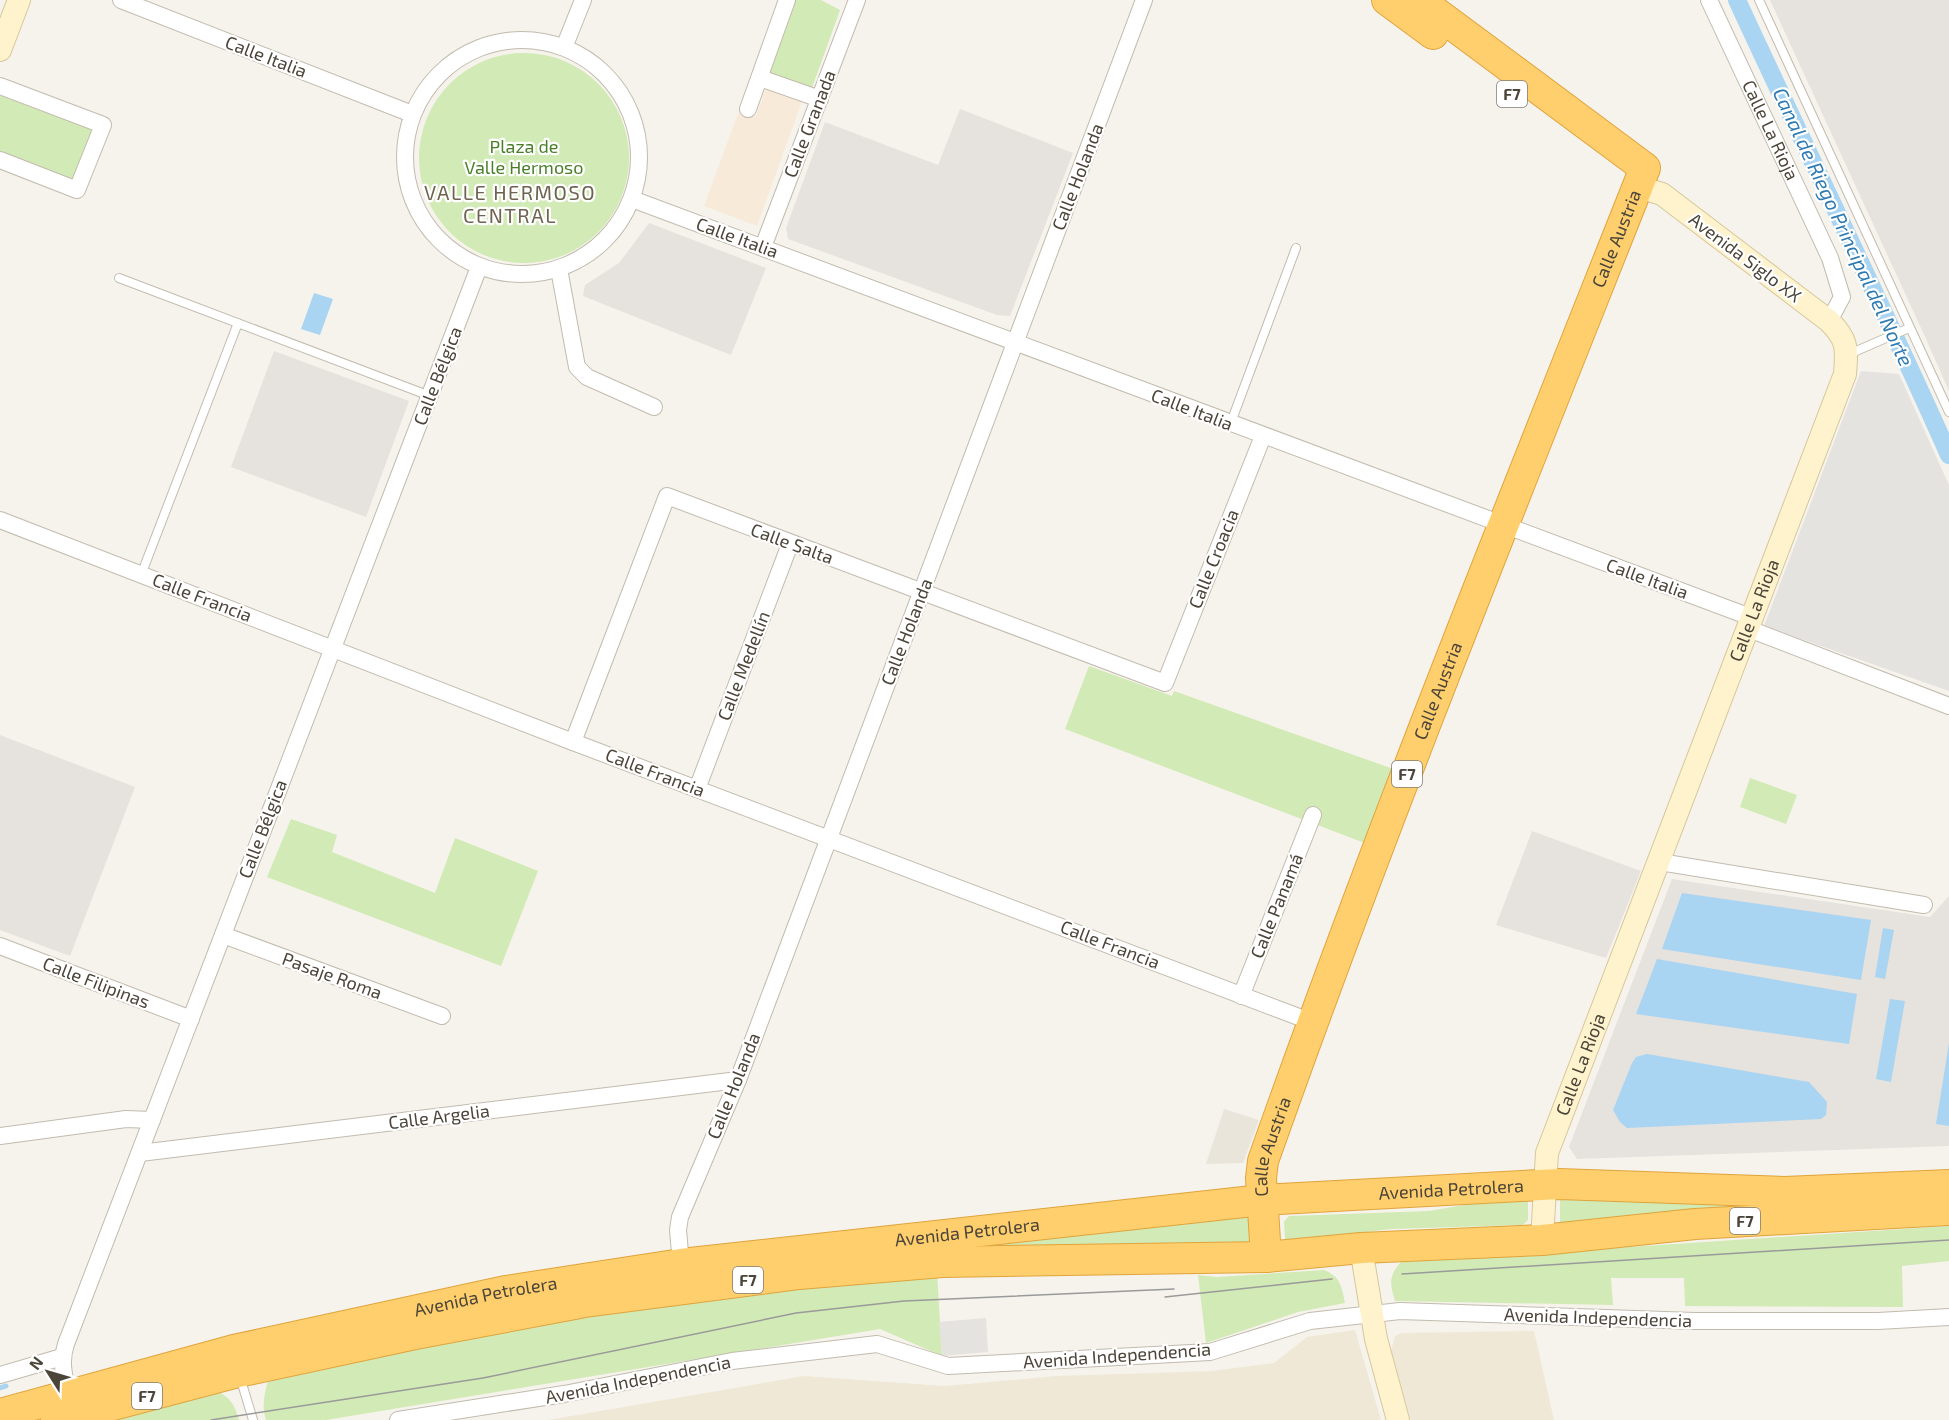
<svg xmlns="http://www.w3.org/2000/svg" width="1949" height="1420" viewBox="0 0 1949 1420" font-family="'Exo 2',sans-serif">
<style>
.residential{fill:#eae5da}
.commercial{fill:#f7ead8}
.industrial{fill:#e6e2dd}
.education{fill:#efe8d6}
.green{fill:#d2eab5}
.parking{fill:#e5e3e0}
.water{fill:#a9d4f2}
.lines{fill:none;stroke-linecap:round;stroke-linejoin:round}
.stream{stroke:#a9d4f2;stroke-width:5}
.canal{stroke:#a9d4f2;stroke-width:18}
.lane-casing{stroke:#c2bbae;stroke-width:10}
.street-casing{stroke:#c2bbae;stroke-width:18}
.secondary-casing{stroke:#d6c79b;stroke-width:24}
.highway-casing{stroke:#e0a43c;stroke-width:32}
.lane{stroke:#fff;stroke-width:8}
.street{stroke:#fff;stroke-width:16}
.secondary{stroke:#fff3cd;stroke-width:22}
.highway{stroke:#ffcf6e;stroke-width:30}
.tram{stroke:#9a9a9a;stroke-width:1.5}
.labels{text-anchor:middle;stroke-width:4.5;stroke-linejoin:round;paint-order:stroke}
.shield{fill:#fff;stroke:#817c74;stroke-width:1.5}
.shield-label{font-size:16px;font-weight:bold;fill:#4b4439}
.street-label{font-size:18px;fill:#4b4439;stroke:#fff}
.park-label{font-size:18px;fill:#4a7f2a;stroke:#fff}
.neighbourhood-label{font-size:20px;letter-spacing:1.5px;fill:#6e6250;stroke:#fff}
.water-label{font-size:20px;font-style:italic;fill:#2e7ab2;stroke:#fff}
</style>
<rect width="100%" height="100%" fill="#f6f3ec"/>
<path class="residential" d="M1224 1109 1259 1120 1243 1163 1206 1164Z"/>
<path class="commercial" d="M766 88 802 101 757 226 704 206 739 111 756 117Z"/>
<path class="industrial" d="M1770 0H1949V391L1926 339Z
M960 109 1073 153 1010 316 997 315 788 239 786 228 825 122 938 165Z
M649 223 766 268 731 355 583 296 585 285 619 263Z
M274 351 409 401 366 517 231 467Z
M0 735 135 787 70 956 0 930Z
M1532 831 1641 871 1606 958 1496 925Z
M1672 879 1930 917 1949 896V1146L1577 1159 1569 1147Z"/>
<path class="education" d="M1355 1330 1381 1420H548L804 1376 944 1386 1057 1376 1212 1371 1274 1363 1307 1337Z
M1534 1331 1554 1420H1411L1391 1351 1395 1336 1401 1333Z"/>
<path class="green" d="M792 0H821L840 10 812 88 768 72Z
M419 158a105 105 0 1 1 210 0a105 105 0 1 1-210 0Z
M0 95 92 129 73 182 0 154Z
M1089 666 1172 696 1174 691 1399 771 1370 845 1065 729Z
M1750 778 1797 795 1786 824 1740 807Z
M291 819 337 835 332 852 435 893 455 838 538 871 501 966 267 877Z
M1560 1193H1949L1560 1230Z
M1506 1198 1523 1199 1528 1202V1220L1523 1225 1391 1229 1288 1242 1285 1240 1284 1222 1289 1216 1429 1211Z
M1248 1214 1251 1246 1176 1248 578 1289Z
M1949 1226V1261L1902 1266 1903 1307 1685 1306 1684 1278H1611L1613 1305 1395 1301C1390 1284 1388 1276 1401 1262Z
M1324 1270C1340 1276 1342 1287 1345 1303L1298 1312 1206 1343 1198 1275 1217 1277Z
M937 1271 942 1356 880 1329 326 1420H266C261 1405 265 1392 269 1377L617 1306 641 1310 780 1287Z
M212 1389C229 1396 234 1402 239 1420H98Z"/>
<path class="parking" d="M1861 371 1899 374 1949 485V691L1764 626Z
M986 1318 988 1352 942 1356 939 1322Z"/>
<path class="water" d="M314 293 333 299 320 335 301 329Z
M1682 893 1871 920 1861 980 1662 949Z
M1883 928 1894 930 1885 979 1875 977Z
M1657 959 1857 994 1849 1044 1636 1014Z
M1890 999 1905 1001 1891 1082 1876 1079Z
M1949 1043V1126L1936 1124Z
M1647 1054 1809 1082 1827 1102 1826 1115 1821 1119 1627 1128 1620 1122 1613 1110 1632 1063 1636 1057Z"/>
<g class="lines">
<path class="stream" d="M0 1388 6 1386"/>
<path class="canal" d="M1737 0C1807 152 1881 302 1949 455"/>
<g class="lane-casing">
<path id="lane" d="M1759 0 1949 412
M119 278 430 396
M1847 355 1909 328
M1230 425 1296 248
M141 575 238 323
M240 1377 253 1420"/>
</g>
<g class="street-casing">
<g id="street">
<path d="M121 0 412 114"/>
<path id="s1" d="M1709 0 1830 258 1842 297 1829 321"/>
<circle cx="522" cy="157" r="117"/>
<path d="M565 45 583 0"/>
<path d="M760 78 820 99"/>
<path d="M0 86 103 125 77 190 0 160"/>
<path d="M748 109 787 0"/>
<path d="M632 199 1753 618"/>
<path d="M763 247 857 0"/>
<path d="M559 269 577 367 587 377 654 407"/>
<path d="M0 520 573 742 1312 1022"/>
<path d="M1749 629 1949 706"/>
<path d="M573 742 667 496 1165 683 1263 436"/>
<path d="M697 789 790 544"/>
<path d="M1660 862 1924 905"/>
<path d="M223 935 442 1016"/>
<path d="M0 946 191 1019"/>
<path d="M1241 996 1313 815"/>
<path d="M0 1136 126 1119 152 1120"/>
<path d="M140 1153 738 1080"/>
<path d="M681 1264 678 1230 680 1217 738 1080 1144 0"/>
<path d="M0 1375 62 1357"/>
<path d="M68 1393C64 1375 60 1362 66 1344L479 267"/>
<path d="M398 1420 564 1394 732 1361 877 1344 948 1366 1210 1352 1310 1321 1400 1311 1695 1321H1878L1949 1317"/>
</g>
</g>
<g class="secondary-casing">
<g id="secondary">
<path d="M0 50 19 0"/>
<path id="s2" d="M1542 1240 1547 1153 1845 374C1847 348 1848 340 1829 321L1662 194 1638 187"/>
<path d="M1361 1248 1376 1339 1398 1420"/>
</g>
</g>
<g class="highway-casing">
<g id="highway">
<path d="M1387 0 1433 34"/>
<path id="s3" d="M1266 1257 1261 1178 1263 1161C1381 827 1514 498 1645 168L1419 0"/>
<path id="s4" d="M0 1414 234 1350 506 1291 681 1264 1262 1200 1559 1184 1785 1192 1949 1185"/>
<path d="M56 1420 238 1372 415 1334 585 1302 799 1274 942 1262 1266 1257 1361 1248 1542 1240 1695 1224 1949 1210"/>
</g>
</g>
<use href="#lane" class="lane"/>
<use href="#street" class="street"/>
<use href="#secondary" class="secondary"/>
<use href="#highway" class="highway"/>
<path class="tram" d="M1402 1274 1949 1240
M1165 1297 1332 1279
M211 1420 483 1378 796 1313 904 1301 1174 1289"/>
</g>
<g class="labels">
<g class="shield">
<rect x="1497" y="81" width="30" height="26" rx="4.5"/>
<rect x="1392" y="761" width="30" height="26" rx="4.5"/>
<rect x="1730" y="1208" width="30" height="26" rx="4.5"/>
<rect x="733" y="1267" width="30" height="26" rx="4.5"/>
<rect x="132" y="1383" width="30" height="26" rx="4.5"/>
</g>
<g class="shield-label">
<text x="1512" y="100">F7</text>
<text x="1407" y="780">F7</text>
<text x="1745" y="1227">F7</text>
<text x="748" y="1286">F7</text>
<text x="147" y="1402">F7</text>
</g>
<g class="street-label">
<text transform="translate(266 57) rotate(21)" y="6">Calle Italia</text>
<text transform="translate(810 124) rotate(-69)" y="6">Calle Granada</text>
<text dy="6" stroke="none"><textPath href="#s1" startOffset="144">Calle La Rioja</textPath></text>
<text transform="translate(1078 177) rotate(-69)" y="6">Calle Holanda</text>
<text transform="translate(737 238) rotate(20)" y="6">Calle Italia</text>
<text dy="6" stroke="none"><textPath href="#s3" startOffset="1084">Calle Austria</textPath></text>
<text transform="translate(1745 258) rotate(37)" y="6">Avenida Siglo XX</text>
<text transform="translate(438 376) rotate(-69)" y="6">Calle Bélgica</text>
<text transform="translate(1192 410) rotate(21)" y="6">Calle Italia</text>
<text transform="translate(792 544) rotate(20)" y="6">Calle Salta</text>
<text transform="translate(1214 559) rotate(-68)" y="6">Calle Croacia</text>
<text transform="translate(1647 579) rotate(20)" y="6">Calle Italia</text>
<text transform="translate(202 598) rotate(21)" y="6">Calle Francia</text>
<text dy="6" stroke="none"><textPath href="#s2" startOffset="668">Calle La Rioja</textPath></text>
<text transform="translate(907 632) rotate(-69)" y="6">Calle Holanda</text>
<text transform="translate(744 666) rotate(-69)" y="6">Calle Medellín</text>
<text dy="6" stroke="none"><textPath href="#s3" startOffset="598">Calle Austria</textPath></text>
<text transform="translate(655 773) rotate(21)" y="6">Calle Francia</text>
<text transform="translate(263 829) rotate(-69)" y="6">Calle Bélgica</text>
<text transform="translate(1277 906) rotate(-68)" y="6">Calle Panamá</text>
<text transform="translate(1110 945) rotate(21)" y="6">Calle Francia</text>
<text transform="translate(332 976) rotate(20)" y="6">Pasaje Roma</text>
<text transform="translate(96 983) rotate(21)" y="6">Calle Filipinas</text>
<text dy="6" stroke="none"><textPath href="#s2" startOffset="182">Calle La Rioja</textPath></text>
<text transform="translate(734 1086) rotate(-68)" y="6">Calle Holanda</text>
<text transform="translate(439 1117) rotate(-7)" y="6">Calle Argelia</text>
<text dy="6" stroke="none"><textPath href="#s3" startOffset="112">Calle Austria</textPath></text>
<text dy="6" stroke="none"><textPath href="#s4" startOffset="1472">Avenida Petrolera</textPath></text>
<text dy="6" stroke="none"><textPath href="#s4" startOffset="986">Avenida Petrolera</textPath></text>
<text dy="6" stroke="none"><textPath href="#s4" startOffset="500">Avenida Petrolera</textPath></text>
<text transform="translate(1598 1318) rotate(2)" y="6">Avenida Independencia</text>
<text transform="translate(1117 1356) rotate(-4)" y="6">Avenida Independencia</text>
<text transform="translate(638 1380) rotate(-11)" y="6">Avenida Independencia</text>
</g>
<g class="park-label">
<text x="524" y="153">Plaza de<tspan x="524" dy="21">Valle Hermoso</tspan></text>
</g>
<g class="neighbourhood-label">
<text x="510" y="200">VALLE HERMOSO<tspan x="510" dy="23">CENTRAL</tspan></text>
</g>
<g class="water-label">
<text transform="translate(1843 227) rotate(65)" y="7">Canal de Riego Principal del Norte</text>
</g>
</g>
<g transform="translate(48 1372) rotate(307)" stroke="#ffffff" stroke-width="4.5" paint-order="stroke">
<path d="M0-4.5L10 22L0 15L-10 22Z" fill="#4b4439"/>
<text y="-9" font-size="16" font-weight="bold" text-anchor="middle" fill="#4b4439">N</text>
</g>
</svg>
